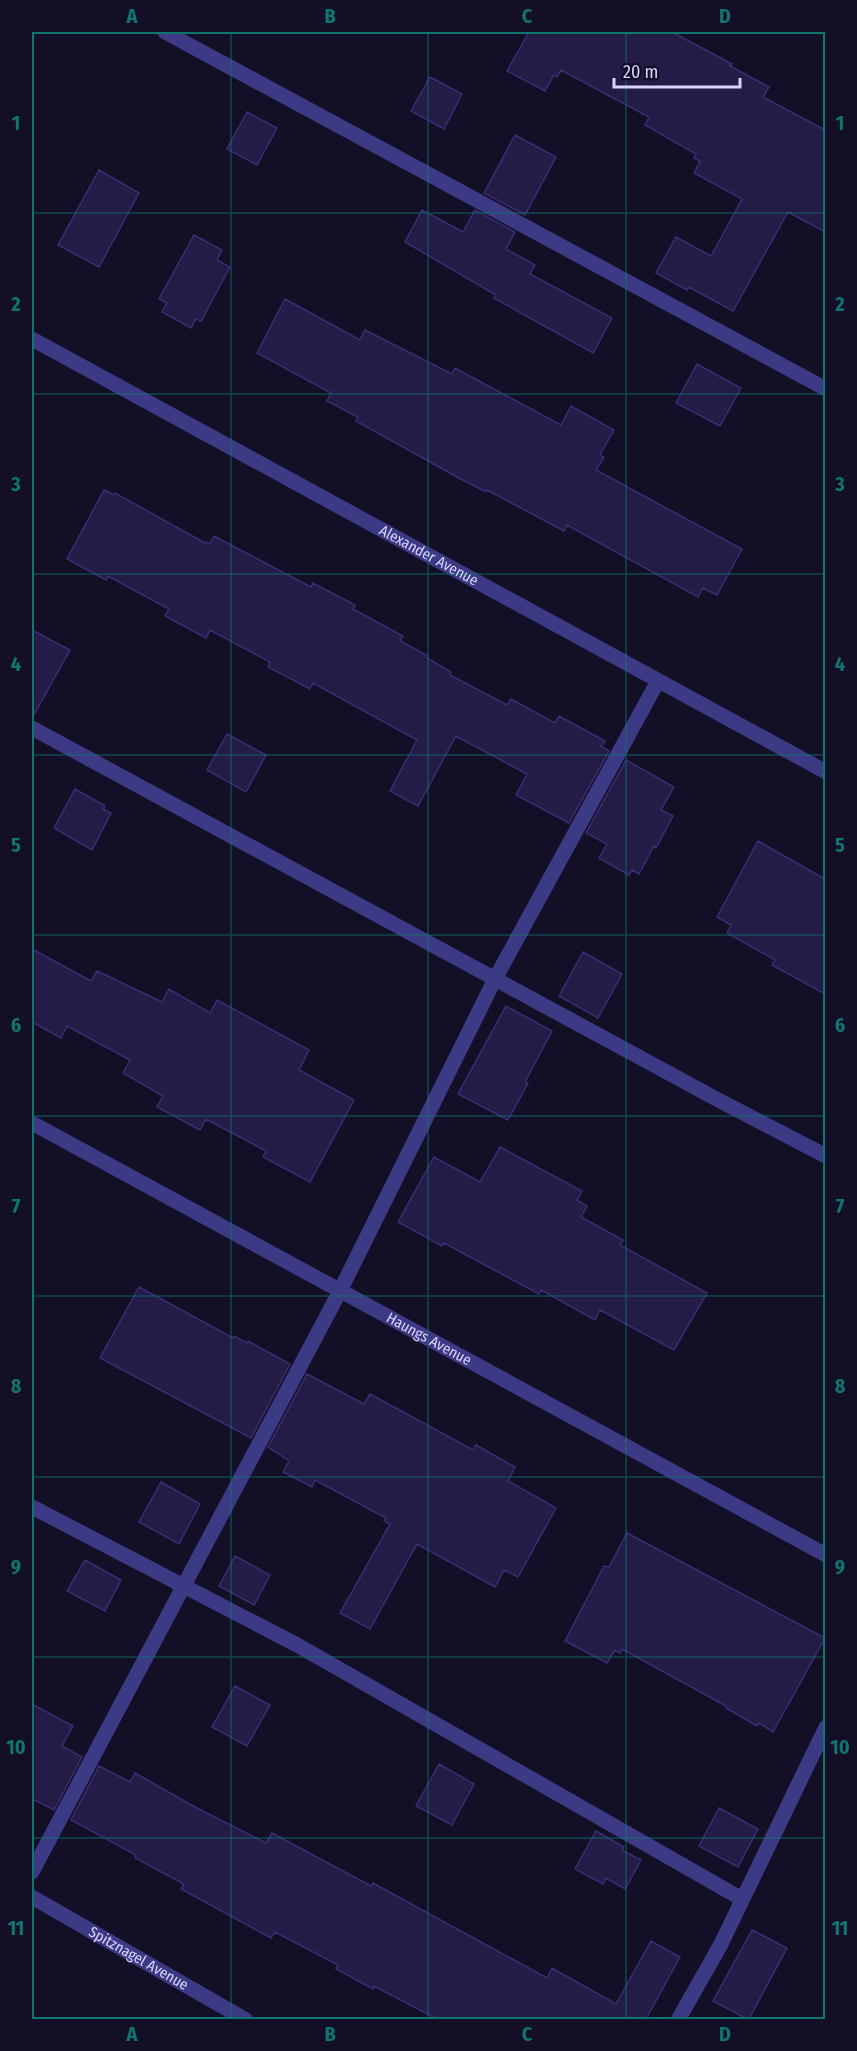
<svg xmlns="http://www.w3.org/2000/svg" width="857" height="2051" viewBox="0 0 857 2051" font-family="'Fira Sans Condensed',sans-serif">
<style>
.building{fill:#241b47;stroke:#3b2d73;stroke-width:1.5}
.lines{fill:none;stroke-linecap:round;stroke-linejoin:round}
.minor{stroke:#3d3a85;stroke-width:15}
.grid{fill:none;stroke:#0f766e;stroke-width:1.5;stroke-opacity:0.55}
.labels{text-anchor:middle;stroke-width:5;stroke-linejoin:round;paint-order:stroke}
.street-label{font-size:15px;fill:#d9d4ff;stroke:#130f26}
.neatline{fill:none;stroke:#0f766e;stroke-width:2}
.grid-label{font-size:20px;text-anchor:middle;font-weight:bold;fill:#0f766e}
</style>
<rect width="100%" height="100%" fill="#130f26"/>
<path class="building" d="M529 32H672L732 64 730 66 769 87 763 97 825 130V232L788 212 733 311 689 287 687 290 656 273 676 237 711 256 742 199 694 173 700 161 694 158 696 154 645 125 649 117 561 70 557 77 554 75 545 91 507 71Z
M430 77 462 94 444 129 411 111Z
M247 112 277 128 257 165 227 149Z
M515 135 556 157 525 215 484 193Z
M99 170 139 193 99 267 58 245Z
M422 210 463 232 475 210 515 232 506 249 535 265 530 274 612 318 593 353 494 298 496 295 405 242Z
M194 235 222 250 217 260 230 267 201 321 196 319 191 328 162 312 167 303 159 299Z
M285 299 360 340 365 330 452 374 455 368 561 425 571 406 614 430 600 455 604 457 596 470 742 549 717 595 703 588 698 597 567 525 564 531 487 490 486 492 459 478 356 421 358 417 327 401 331 393 257 353Z
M697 364 741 388 720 426 676 403Z
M104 490 114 495 115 493 205 543 206 542 210 544 214 536 311 587 313 583 355 605 353 609 403 636 400 641 428 656 427 658 451 672 450 675 507 705 511 699 555 723 559 716 605 741 601 746 609 751 569 823 516 795 527 774 456 736 418 806 390 791 417 740 313 683 310 689 268 667 270 662 210 630 206 638 165 616 169 609 108 576 106 580 67 559Z
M32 630 70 650 32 718Z
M227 734 266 755 246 792 207 770Z
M626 760 674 787 661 810 673 816 656 848 654 846 639 874 632 870 629 875 599 858 607 844 586 833Z
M75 789 105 806 103 809 111 813 92 850 54 828Z
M758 841 825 879V994L772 965 775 960 727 933 731 925 717 917Z
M32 949 91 981 97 971 162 1002 169 989 210 1013 217 1000 309 1050 299 1070 354 1100 310 1182 263 1157 266 1151 206 1119 200 1130 157 1107 163 1096 123 1073 130 1060 67 1026 61 1038 32 1022Z
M583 952 622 974 598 1018 559 996Z
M506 1006 552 1031 525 1082 528 1083 508 1120 458 1094Z
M500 1147 582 1191 577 1200 587 1206 581 1217 623 1240 620 1245 707 1293 674 1350 600 1310 595 1320 541 1290 539 1294 444 1243 442 1246 398 1222 434 1157 480 1182Z
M139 1287 233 1338 234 1336 247 1343 248 1341 290 1364 251 1438 100 1358Z
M307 1374 364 1404 370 1394 473 1450 476 1445 515 1467 508 1481 556 1508 518 1577 504 1570 495 1587 417 1544 370 1629 340 1613 390 1524 384 1521 386 1518 315 1480 312 1487 283 1472 289 1461 268 1447Z
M161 1482 200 1504 179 1544 139 1522Z
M627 1533 825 1638 773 1732 759 1723 757 1726 726 1708V1706L622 1649 620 1653 615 1650 607 1663 565 1641 604 1566 609 1567Z
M235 1556 270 1575 254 1605 219 1586Z
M85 1560 121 1580 105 1611 67 1591Z
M235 1686 270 1705 247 1746 212 1727Z
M32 1704 73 1726 62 1746 82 1757 54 1810 33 1799 32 1802Z
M439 1764 474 1784 452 1825 416 1806Z
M99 1766 130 1782 135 1773 193 1806 266 1843 272 1833 371 1886 373 1883 547 1978 552 1968 616 2004 651 1941 680 1957 646 2019H437L374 1986 373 1989 336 1969 338 1965 275 1932 271 1938 181 1889 184 1884 135 1858 136 1855 71 1820Z
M719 1808 758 1829 738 1867 699 1846Z
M596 1831 624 1847 622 1850 641 1860 625 1889 606 1878 603 1884 575 1869Z
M752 1930 787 1948 749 2019H747L713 2001Z"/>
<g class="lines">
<g class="minor">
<path d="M165 32 826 389"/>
<path id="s1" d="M32 339 826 772"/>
<path d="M32 728 722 1102 826 1156"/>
<path id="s2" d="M32 1123 826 1555"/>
<path d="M32 1507 299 1646 742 1899"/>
<path d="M32 1872 340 1291 495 979 658 681"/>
<path id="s3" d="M32 1897 246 2020"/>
<path d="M678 2020 720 1946 826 1727"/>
</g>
</g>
<path class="grid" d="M231 32V2020M428 32V2020M626 32V2020M32 213H826M32 394H826M32 574H826M32 755H826M32 935H826M32 1116H826M32 1296H826M32 1477H826M32 1657H826M32 1838H826"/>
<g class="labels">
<g class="street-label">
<text dy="5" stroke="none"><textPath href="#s1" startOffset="452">Alexander Avenue</textPath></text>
<text dy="5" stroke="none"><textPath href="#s2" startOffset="452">Haungs Avenue</textPath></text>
<text dy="5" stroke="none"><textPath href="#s3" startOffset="123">Spitznagel Avenue</textPath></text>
</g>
</g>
<rect width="857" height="2051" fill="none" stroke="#130f26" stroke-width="66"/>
<path d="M614 78v9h126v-9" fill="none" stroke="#d9d4ff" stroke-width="3"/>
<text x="623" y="78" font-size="18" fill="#d9d4ff" stroke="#130f26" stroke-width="4.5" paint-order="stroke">20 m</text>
<rect x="33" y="33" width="791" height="1985" class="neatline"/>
<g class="grid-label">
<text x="132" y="23">A</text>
<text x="330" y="23">B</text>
<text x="527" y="23">C</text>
<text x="725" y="23">D</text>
<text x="16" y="130">1</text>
<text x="840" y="130">1</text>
<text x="16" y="311">2</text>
<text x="840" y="311">2</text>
<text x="16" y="491">3</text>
<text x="840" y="491">3</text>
<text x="16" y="671">4</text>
<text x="840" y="671">4</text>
<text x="16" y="852">5</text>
<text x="840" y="852">5</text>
<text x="16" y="1032">6</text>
<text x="840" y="1032">6</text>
<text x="16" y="1213">7</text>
<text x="840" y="1213">7</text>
<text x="16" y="1393">8</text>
<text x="840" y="1393">8</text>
<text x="16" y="1574">9</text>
<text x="840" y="1574">9</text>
<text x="16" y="1754">10</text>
<text x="840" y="1754">10</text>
<text x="16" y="1935">11</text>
<text x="840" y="1935">11</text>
<text x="132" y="2041">A</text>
<text x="330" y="2041">B</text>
<text x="527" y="2041">C</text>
<text x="725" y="2041">D</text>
</g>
</svg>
